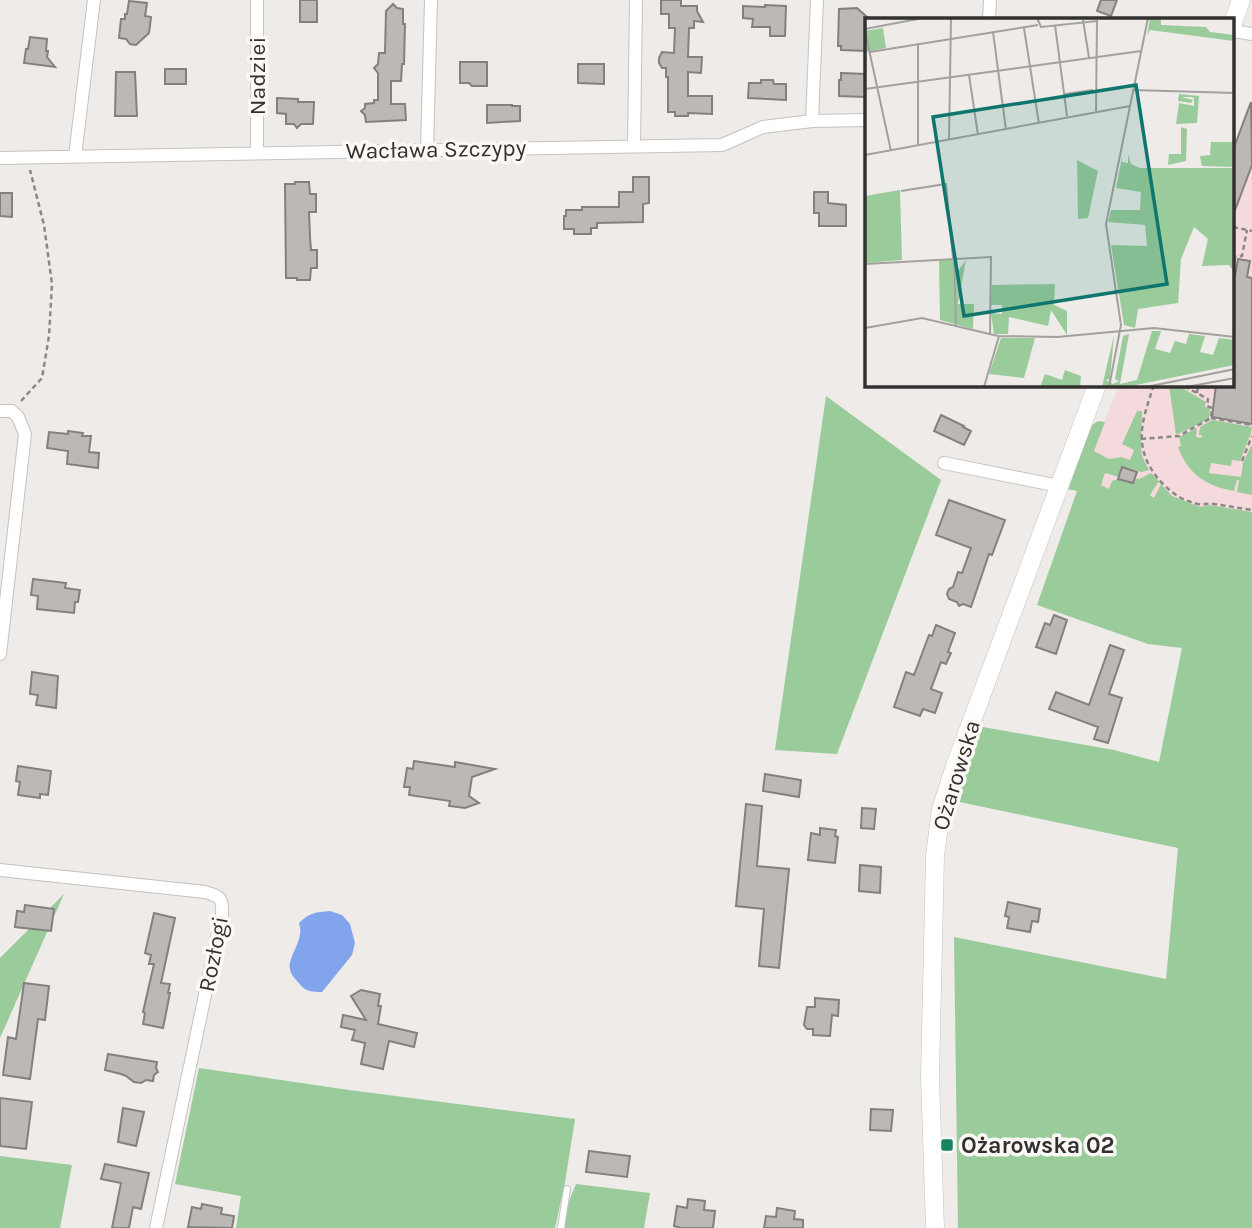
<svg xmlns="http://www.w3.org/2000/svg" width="1252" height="1228" viewBox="0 0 1252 1228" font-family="Karla,sans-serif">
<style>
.industrial{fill:#f5dadd}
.green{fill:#9acb9b}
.water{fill:#82a4ed}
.building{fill:#bcb8b5;stroke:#83807e;stroke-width:2}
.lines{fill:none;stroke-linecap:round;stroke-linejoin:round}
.service-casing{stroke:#c5c2bf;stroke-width:8}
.minor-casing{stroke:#c5c2bf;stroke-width:14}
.secondary-casing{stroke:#c5c2bf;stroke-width:19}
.path{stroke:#8a8886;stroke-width:2.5;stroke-dasharray:5 3.5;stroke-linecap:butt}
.service{stroke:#fff;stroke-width:6}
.minor{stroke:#fff;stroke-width:12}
.secondary{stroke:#fff;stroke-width:18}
.poi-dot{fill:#18835f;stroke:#fcf8f5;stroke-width:2.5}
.labels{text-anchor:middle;stroke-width:7;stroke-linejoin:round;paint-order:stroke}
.street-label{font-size:23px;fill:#333130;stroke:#fcf8f5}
.poi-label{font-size:23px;font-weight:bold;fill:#333130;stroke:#fcf8f5;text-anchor:start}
.inset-road{fill:none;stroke:#a3a19e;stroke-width:2}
.view{fill:#0f766e;fill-opacity:0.15;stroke:#0f766e;stroke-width:3.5}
.inset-edge{fill:none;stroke:#333130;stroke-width:3.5}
</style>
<rect width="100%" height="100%" fill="#eeebe8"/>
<path class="industrial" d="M1252 166V520L1077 490 1119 385H1233V214H1234Z"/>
<path class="green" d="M1169 385H1177L1206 402 1205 407 1210 408 1209 419 1176 435Z
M826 396 941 480 837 754 775 750Z
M1137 411H1142L1141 447 1142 456 1149 470 1142 472 1122 467 1119 477 1105 473 1101 485 1109 489 1112 481 1118 479 1132 483 1134 478 1139 479 1151 473 1159 481 1150 495 1154 498 1161 484 1172 496 1200 507 1209 505 1252 512V1228H958L954 937 1166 979 1178 848 955 801 972 749 983 727 1114 750 1159 762 1182 648 1148 644 1037 605 1077 491 1067 489 1089 427 1098 421 1105 422 1094 451 1109 459 1121 457 1130 460 1134 450 1122 444Z
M1212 420 1252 427 1251 433 1240 461 1232 460 1231 466 1211 463 1209 473 1241 477 1243 463 1251 446 1252 447V495L1237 492 1239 480H1237L1234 491C1206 486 1188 474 1178 447L1181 446 1179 437 1197 428 1196 437 1201 438 1202 435H1199L1200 427Z
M64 894 0 1038V958Z
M199 1068 349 1090 575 1119 565 1182 555 1228H236L241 1196 175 1184Z
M0 1156 72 1165 60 1228H0Z
M576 1184 650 1193 644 1228H565C564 1213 570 1198 576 1184Z"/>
<path class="water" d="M330 911 342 915 350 924 355 943 352 955 322 992C309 992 305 991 297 981 280 964 298 952 300 934 301 930 300 927 299 923 309 913 316 912 330 911Z"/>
<path class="building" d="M300 0H317V22H300Z
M661 0H681V6H697V11L703 22 694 21V28H689L688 57H702L701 73 688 72V96H712V114L688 113V116H675V112H668V77H666V68H662L659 63V58L662 52 674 53 675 28H669V14H661Z
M1101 0H1117L1111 16 1097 11Z
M129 1 147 3 145 16 151 17 149 33 136 45 130 44 126 39 119 38 121 19H125V14H127Z
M393 4 397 8 403 9V24H405L404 64H402L401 81H391V104H405L406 120 366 122 365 115 361 111 365 108V104L374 103V100H378V73L374 68 378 64 379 53H385L386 11Z
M765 5 786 6 785 36H770V27H752L753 19 743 18V6L765 7Z
M857 8 867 17V51L841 50V46H838L839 9Z
M30 37 47 39 46 51H48L47 57 55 67 24 63 26 49H28Z
M460 62H487V86H472L469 83H460Z
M578 64H604V84L578 83Z
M165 69H186V84H165Z
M116 72H135L137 116H115Z
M841 73 866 74 865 97 839 96V80H841Z
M761 80H773L774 84H786V100L748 98 749 83H761Z
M277 98 298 99V102H314L313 124H301L297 128 294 124H286V114L277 113Z
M1251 102 1252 165 1234 213 1233 150Z
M487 105H512V106H520V121L487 123Z
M633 177H649V203L643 204V222L597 223V228H591V234H574V229H564V216H566V210H582V207H619V192H633Z
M295 182H309L310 194H316V212H309L310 237 311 250H317V268H311L310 280H297V278H286L285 184H295Z
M814 192H828V203L846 205V226H819V213H814Z
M0 193H12V217L0 216Z
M1238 259 1250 261 1247 277 1252 278V424L1212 417 1216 385H1233V275L1235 276Z
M941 415 964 426 963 427 971 431 964 445 934 431Z
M68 431 83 433 82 436H91L89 452 99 453 98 468 67 464 68 451 47 448 49 432 68 434Z
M1122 467 1137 472 1133 483 1118 479Z
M949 500 1005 520 992 555 989 554 971 607 963 604 959 606 957 602 949 599 947 594 949 589 953 587 958 572 962 573 971 548 936 535Z
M33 579 66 583 65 588 80 590 78 602H75L74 613 37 609 38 596 31 595Z
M1054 615 1067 620 1056 654 1036 647 1045 623 1050 625Z
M936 625 955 633 948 652 951 653 946 664 941 662 931 689 942 693 935 713 923 709 920 716 894 707 906 672 914 675 929 635 932 636Z
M1110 645 1124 650 1109 694 1122 698 1108 743 1094 739 1098 727 1049 709 1056 692 1089 705Z
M32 672 58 676 56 708 36 705 38 695 30 694Z
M414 761 455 767V762L495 769 472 777 469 796 479 803 465 808 449 806 450 801 409 795 410 787H404L407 768 413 769Z
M18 766 51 771 48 795 40 794V798L18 795 20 782 16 781Z
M765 774 801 780 799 797 763 791Z
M746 804 762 806 757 866 789 869 779 968 759 966 764 909 736 906Z
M862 808 876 809 874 829 861 828Z
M820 828 836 830 835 836 838 837 835 863 808 860 811 833 820 835Z
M860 865 881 867 880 893 859 891Z
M1008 902 1040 909 1038 922 1032 921 1030 932 1007 928 1009 917 1005 916Z
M25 905 54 909 51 931 15 927 17 911 24 912Z
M154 913 175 918 161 983 170 984 168 993H170L163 1028 143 1024 145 1013 143 1012 154 964H149L151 955 145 953Z
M24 983 49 986 45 1020 38 1019 30 1079 3 1075 8 1037 16 1039Z
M361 990 380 994 378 1006H381L378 1024 417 1033 414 1047 389 1041 383 1069 361 1064 365 1043 352 1040 355 1030 341 1027 343 1015 366 1020 351 996Z
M815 998 839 1000 838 1016 832 1015 830 1036 813 1035V1029H807L804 1025 807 1007H815Z
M108 1054 157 1062 156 1068 158 1072 154 1075 153 1081 146 1080 141 1083 134 1082 126 1076 121 1074 105 1070Z
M0 1098 32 1102 26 1149 0 1146Z
M123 1108 144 1112 136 1146 118 1142Z
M871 1109 893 1110 891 1131 870 1130Z
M589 1151 630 1156 627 1177 586 1172Z
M105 1164 149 1173 141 1209 133 1207 129 1228H112L121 1183 101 1179Z
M688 1199 705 1201 704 1210 715 1211 713 1228H681L674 1226 677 1206 687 1208Z
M202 1204 222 1208 221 1214 234 1216 232 1228 188 1227 192 1207 201 1209Z
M777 1208 795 1211 794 1219 803 1220V1228H764L766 1216 776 1217Z"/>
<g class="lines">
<g class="service-casing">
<path id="service" d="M561 1228 567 1189"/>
</g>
<g class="minor-casing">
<path id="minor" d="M257 0V153
M989 19 990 0
M1233 31 1252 34
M812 121 817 0
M634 146 636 0
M427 150 431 0
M75 156 94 0
M0 158 722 145 763 127 812 121 867 120
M0 411H12L18 417 25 434 0 654
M944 463 1059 486
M0 870 205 892C220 896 223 898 222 914L156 1228"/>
</g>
<g class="secondary-casing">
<path id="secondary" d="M1233 23 1241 0
M935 1228 930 1077 935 856 941 809 955 766 1097 385"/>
</g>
<path class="path" d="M1233 227 1252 231
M1233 269 1235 257 1242 256 1247 230
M1154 385C1141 423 1132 449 1161 482 1173 494 1181 500 1198 504 1203 505 1208 503 1214 504 1227 506 1239 508 1252 510
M1197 393 1198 385
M21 401 42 378 49 336 52 284 44 225 30 170
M1211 418 1252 425
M1141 439 1179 436 1211 418 1212 408 1207 406 1208 399 1182 385
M1242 461 1252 436"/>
<use href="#service" class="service"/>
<use href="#minor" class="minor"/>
<use href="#secondary" class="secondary"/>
</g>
<rect class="poi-dot" x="940" y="1138" width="14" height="14" rx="3.5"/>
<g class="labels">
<g class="street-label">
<text transform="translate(257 76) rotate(-90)" y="8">Nadziei</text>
<text transform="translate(436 149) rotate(-1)" y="8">Wacława Szczypy</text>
<text transform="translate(956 775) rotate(-73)" y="8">Ożarowska</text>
<text transform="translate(213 954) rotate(-79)" y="8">Rozłogi</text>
</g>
<g class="poi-label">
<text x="961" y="1153">Ożarowska 02</text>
</g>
</g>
<g transform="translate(865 18)">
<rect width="369" height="369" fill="#eeebe8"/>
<path d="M285 0H296V7L341 9 345 14 369 17V23L285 12 282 18ZM18 10 21 30 0 34V13ZM314 76 334 78 332 105 311 106 314 85 329 88V80L326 79H316L328 82 326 85 313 83ZM316 109 322 111 321 143 303 147 304 136H316ZM346 124H369V149L337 148 335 138 345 137ZM263 136 266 146 275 150H369V254L364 247 337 248 343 221 329 209 316 241 313 285 273 291 270 310 259 307 246 227 282 228 280 207 243 204 246 192H275L276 174 251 170 257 139V144L263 145ZM212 142 233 153 223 200 213 201ZM35 172 37 242 0 245V178ZM74 242H92V254L101 242 93 286H109L108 311 75 302ZM190 266 189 287 202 293V317L186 292 183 308 144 299 143 316H129L126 295 137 296V287H126L127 267ZM287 313H296L290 331 305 335 310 323 321 326 324 316 340 318 335 334 348 337 354 320 369 322V347L261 369H237L249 317 245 361 241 362 248 366 254 363 250 361 258 318 264 316 255 366 272 362ZM136 320H170L159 360 124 356ZM200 352 216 358 215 369H175L180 356 197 362Z" fill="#9acb9b"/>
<path class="inset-road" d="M172 0 176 9 232 3 231 93M218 2 224 40M190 7 202 98M159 10 174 106M0 11 58 0M0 13 26 133M128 14 141 112M53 25V128M5 34 173 7M104 57 113 117M0 71 276 33M268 72 370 75M200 76 228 72M84 122 86 0M0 137 265 88M36 173 81 166 88 240M89 241 91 309M0 246 126 239 125 317M0 310 57 300 133 318 192 319 289 310 370 319M119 369 134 318M244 369 256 307 241 206 283 0M281 369 370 351M321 369 370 360"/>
<path class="view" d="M271 67 302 266 99 298 68 99Z"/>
<rect width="369" height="369" class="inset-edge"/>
</g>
</svg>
